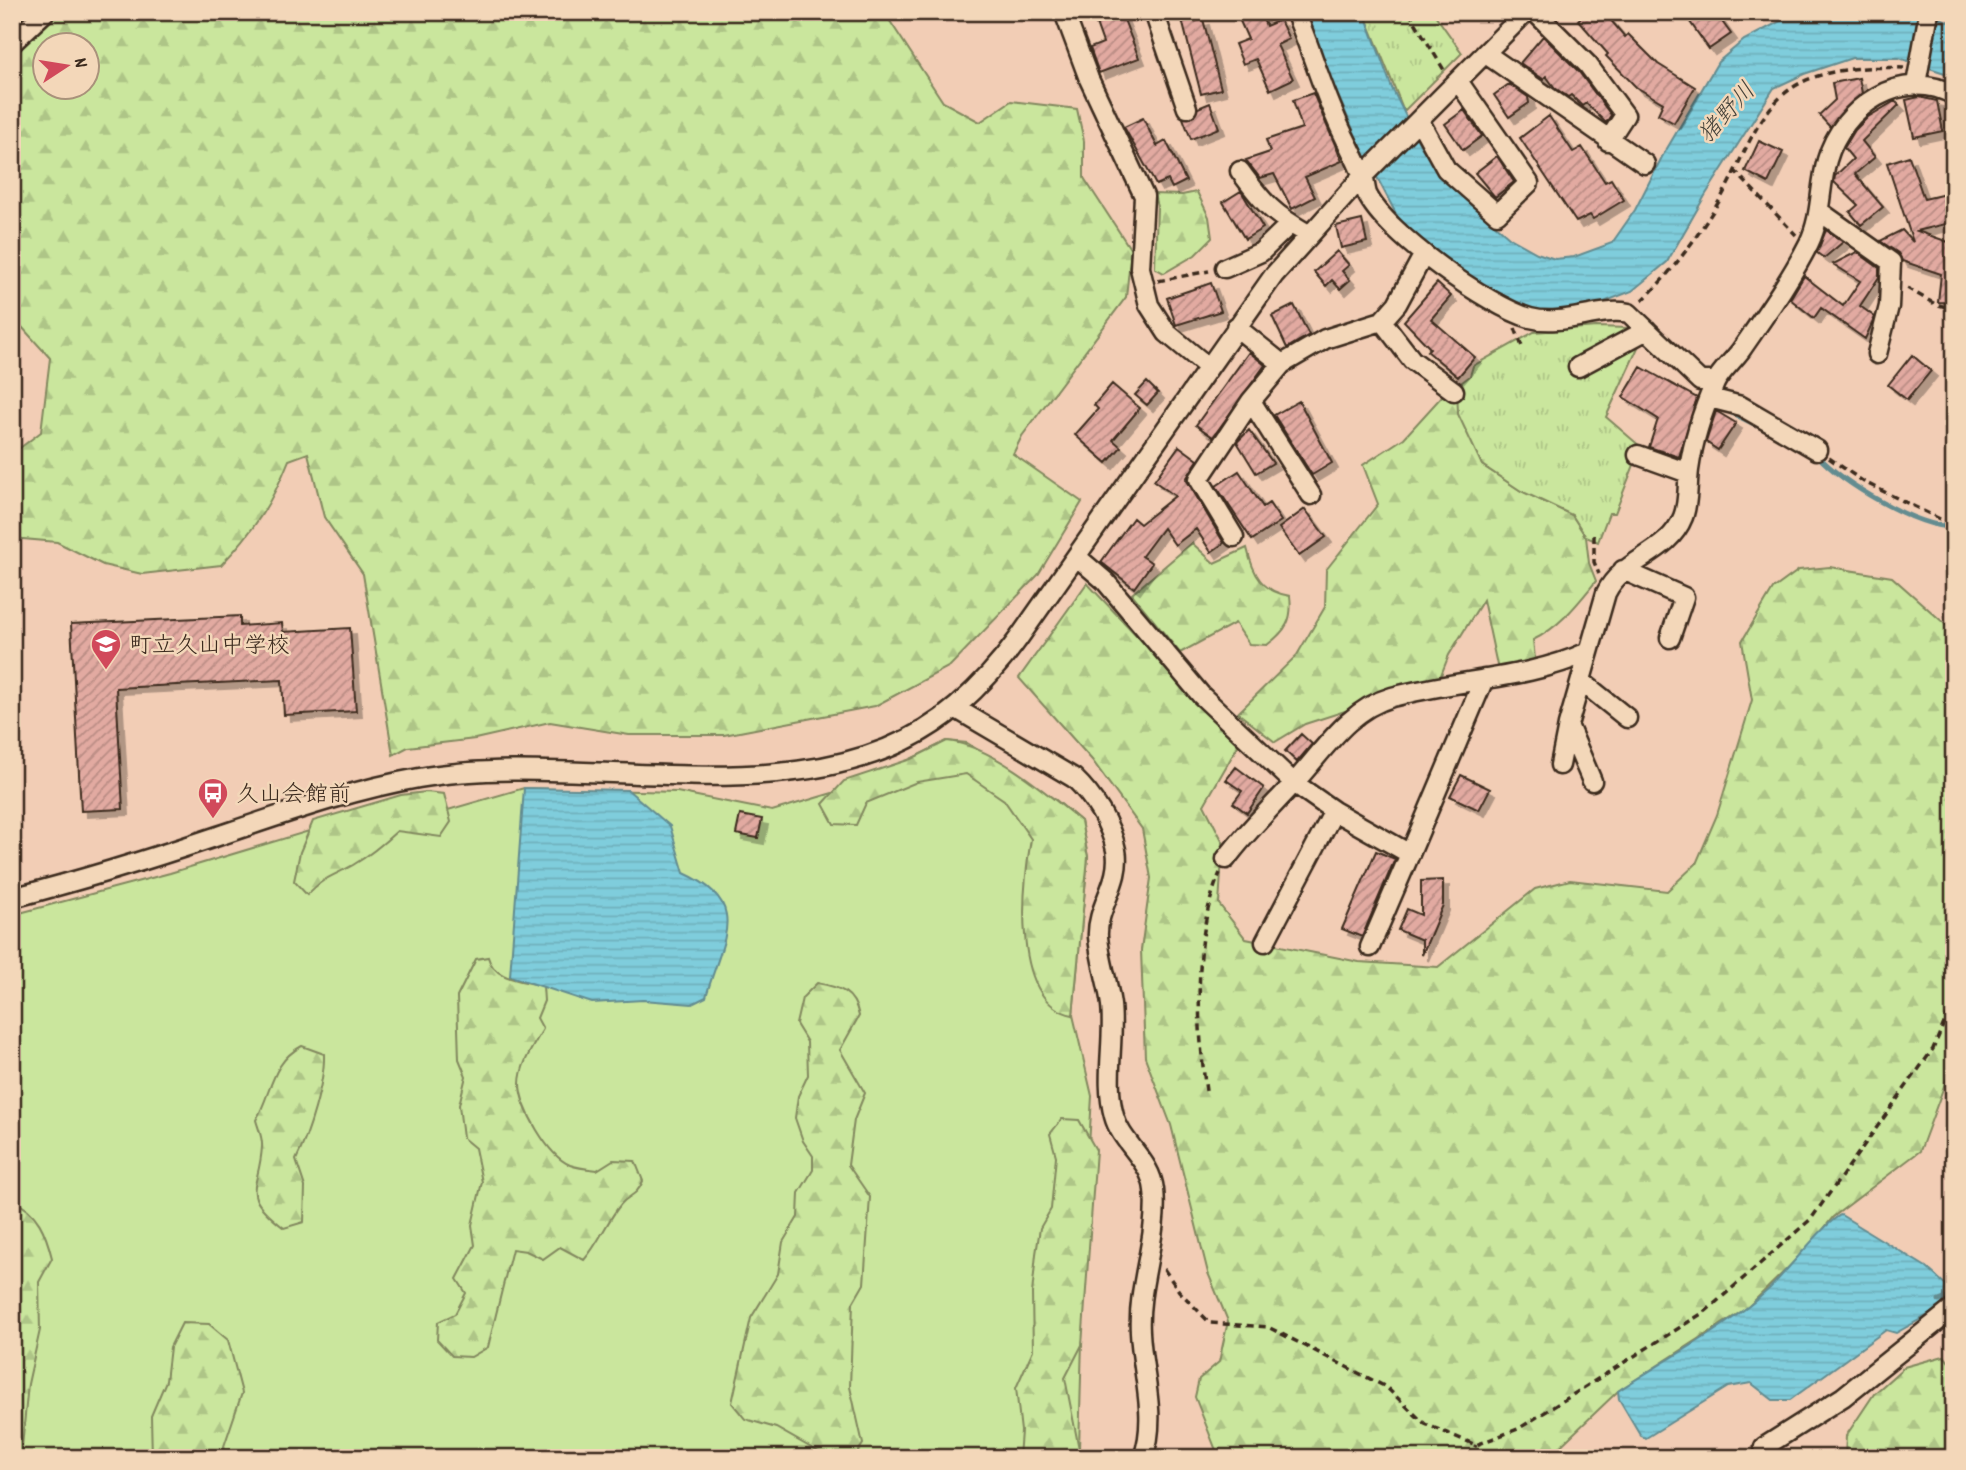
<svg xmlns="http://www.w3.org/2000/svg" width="1966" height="1470" viewBox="0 0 1966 1470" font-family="Dekko,'Klee One',sans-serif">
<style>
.grass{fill:#cae69d;stroke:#82885e;stroke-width:2}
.forest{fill:url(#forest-firs);stroke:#82885e;stroke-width:2;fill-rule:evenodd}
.park{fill:url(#park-tufts);stroke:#82885e;stroke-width:2}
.water{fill:url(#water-rules);stroke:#648c90;stroke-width:2}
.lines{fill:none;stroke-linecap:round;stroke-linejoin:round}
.stream{stroke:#648c90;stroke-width:5}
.building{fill:url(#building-hatch);stroke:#3b2a1e;stroke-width:2;filter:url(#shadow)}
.minor-casing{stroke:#3b2a1e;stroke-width:23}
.path{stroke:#3b2a1e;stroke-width:3.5;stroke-dasharray:7 5;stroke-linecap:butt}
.minor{stroke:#f3d7b9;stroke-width:18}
.labels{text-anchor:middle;stroke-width:5;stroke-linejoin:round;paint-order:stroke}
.poi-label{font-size:23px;fill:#3b2a1e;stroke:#f3d7b9;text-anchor:start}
.water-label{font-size:24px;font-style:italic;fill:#45423a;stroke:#f3d7b9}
</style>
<defs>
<pattern id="forest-firs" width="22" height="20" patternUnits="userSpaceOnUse" patternTransform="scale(1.75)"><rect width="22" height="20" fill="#cae69d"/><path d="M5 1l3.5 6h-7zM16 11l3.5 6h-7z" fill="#aec587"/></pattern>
<pattern id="park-tufts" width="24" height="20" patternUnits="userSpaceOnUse" patternTransform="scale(1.75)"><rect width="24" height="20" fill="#cae69d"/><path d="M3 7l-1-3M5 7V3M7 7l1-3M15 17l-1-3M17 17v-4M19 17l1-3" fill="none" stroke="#aec587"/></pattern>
<pattern id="water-rules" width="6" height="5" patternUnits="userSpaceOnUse" patternTransform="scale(1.75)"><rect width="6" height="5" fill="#7fcddc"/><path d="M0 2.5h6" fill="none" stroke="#6fb0bc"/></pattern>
<pattern id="building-hatch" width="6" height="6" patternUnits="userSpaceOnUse" patternTransform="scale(1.75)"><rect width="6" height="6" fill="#e2aaa1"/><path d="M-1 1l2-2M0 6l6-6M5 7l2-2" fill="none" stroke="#b88b83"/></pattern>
<filter id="shadow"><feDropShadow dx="6" dy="6" stdDeviation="0" flood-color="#0004"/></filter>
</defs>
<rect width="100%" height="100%" fill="#f2cdb5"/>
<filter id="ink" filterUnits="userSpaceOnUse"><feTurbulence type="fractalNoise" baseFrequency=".0143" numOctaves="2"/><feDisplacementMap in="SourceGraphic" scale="14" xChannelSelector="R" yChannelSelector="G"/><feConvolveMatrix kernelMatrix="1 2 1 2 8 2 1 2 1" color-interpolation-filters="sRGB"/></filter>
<g filter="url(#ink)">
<path class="grass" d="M947 741 967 743 1056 800 1081 821 1088 857 1073 1015 1092 1096 1086 1196 1079 1449 1073 1458H12V915L170 873 402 803 448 810 524 788 677 792 772 811 856 786Z"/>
<path class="forest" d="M12 12H884L943 102 980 122 1011 101 1077 109 1084 141V178L1131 250 1126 297 1022 436 1013 454 1082 502 1038 575 950 666 875 706 724 735H629L550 722 475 739 408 747 393 755 363 574 324 517 308 453 289 460C272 503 253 532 221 565L142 574 103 565 57 542 12 538V454L41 432 50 358 12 316ZM46 46H88V88H46Z
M1197 192 1209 217 1212 238 1195 255 1164 273 1155 268 1157 207 1154 194 1182 195Z
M1443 395 1459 396 1482 465 1521 491 1572 515 1586 537 1589 563 1596 581C1578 603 1560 627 1533 640L1536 668 1498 670 1483 600 1449 655 1437 685 1363 715 1345 711 1305 724 1275 742 1238 713 1297 655 1325 607 1326 570 1378 504 1363 465 1404 438Z
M1192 543 1214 563 1247 548C1253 574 1262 592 1290 596 1293 620 1286 631 1267 645L1249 644 1235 623 1180 653 1132 594Z
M1830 567 1892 577 1954 632V1059L1920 1151 1833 1217 1810 1246 1747 1308 1618 1391 1548 1458H1219L1195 1397 1199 1379 1219 1362 1228 1321 1208 1273 1171 1125 1145 1057 1141 950 1151 878 1142 829 1092 760 1019 678 1087 583 1239 744 1204 805 1223 842 1219 904 1246 939 1359 962 1438 967 1535 889 1570 880 1667 891 1696 864 1717 815 1752 700 1742 641 1773 589 1799 570Z
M947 741C991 745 1047 793 1081 821L1088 857 1073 1015C1010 1003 1023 885 1031 839L1004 800 966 774 917 782 866 803 856 825 834 824 823 804 844 781 911 759Z
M426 792 444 794 451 822 441 837 397 831C383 844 370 855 353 865 332 877 325 876 307 895L294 881 300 852 313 821 401 795Z
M488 957C494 980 522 980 543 986L544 1001 537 1018 543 1029C534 1045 520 1064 520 1084 520 1107 548 1156 570 1165 578 1168 588 1169 597 1170L613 1160 635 1161 643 1181C636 1197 630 1194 621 1204 607 1221 599 1243 584 1260L560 1247 543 1259 526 1251 512 1249 488 1347 471 1357 452 1356 437 1340 438 1322 455 1314 466 1293 457 1279 475 1245 472 1225 482 1182 475 1148 463 1138 459 1105 466 1076 459 1059 457 997 476 959Z
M817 983C839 987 854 991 859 1016L840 1050 865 1093 854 1120 848 1165 870 1197 864 1284 853 1303 850 1387 863 1444 854 1458 824 1455 776 1428 745 1419 732 1403 751 1318 778 1274 783 1242 798 1217 799 1193 813 1170V1156L803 1141 795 1118 798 1096 808 1075 807 1042 796 1024 802 998Z
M302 1046 324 1054C325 1082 309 1134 296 1160L305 1187 304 1222 284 1228C238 1192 259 1192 262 1147 263 1138 258 1128 256 1120 272 1092 271 1062 302 1046Z
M1062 1119 1079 1120 1096 1150 1082 1345 1065 1378 1079 1449 1073 1458H1019L1021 1431 1016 1388 1033 1350 1032 1294 1036 1254 1040 1228 1051 1209 1056 1156 1050 1134Z
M12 1201C38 1210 46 1234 52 1258L39 1282 40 1330 28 1384 21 1457 15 1458Z
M182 1323 209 1324 228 1340 242 1393 220 1458H152L151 1416 166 1381 170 1347Z
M1944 1356 1954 1368V1458H1845L1846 1436 1874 1394 1904 1367Z"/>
<path class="park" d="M1364 12H1433L1462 53 1404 111Z
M1596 327 1628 328 1641 341 1606 417 1641 447 1615 513H1609L1598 542 1586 537 1572 515 1521 491 1482 465 1458 414 1457 386 1470 376 1473 366 1534 332Z"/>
<path class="water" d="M1301 12H1364L1392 88 1420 145 1441 177 1510 238 1537 253 1555 259 1574 257 1612 243 1635 210 1662 157 1718 62 1744 40 1798 12H1926L1954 24V76L1899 58H1852L1804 74 1774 88 1706 194 1667 262 1632 291 1586 309 1526 312 1481 288 1404 229 1359 143Z
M524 788 628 790 670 826 684 873C753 904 721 941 706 997L692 1004 643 1000 592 1003 510 976Z
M1841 1215 1926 1267 1946 1285 1942 1307 1896 1333 1886 1330 1790 1400H1773L1751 1383 1728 1387 1646 1438 1641 1436 1619 1399 1618 1391C1665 1360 1730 1326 1770 1288 1784 1274 1829 1218 1841 1215Z"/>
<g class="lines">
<path class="stream" d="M1945 12 1954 16
M1724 409 1768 431
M1817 455C1843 483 1915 527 1954 527
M1939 1301 1954 1295"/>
</g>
<path class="building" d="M1092 12H1121L1139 58 1099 73 1090 48 1103 43Z
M1180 12H1194L1196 21 1203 19 1221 89 1201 94Z
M1236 12H1260L1266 26 1280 20 1289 39 1277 45 1293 79 1270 90 1256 59 1243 64 1235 44 1248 39Z
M1587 12H1604L1625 37 1628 34 1658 64 1695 87 1674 123 1658 114 1663 103 1636 87 1606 56 1608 54 1578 20Z
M1683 12H1715L1731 34 1709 49Z
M1543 36 1579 72 1611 115 1606 123 1586 103 1582 106 1571 95 1568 97 1555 88 1546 76 1543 79 1520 63Z
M1859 78 1862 93 1830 127 1819 115 1835 100 1832 83Z
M1509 84 1528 97 1529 103 1509 117 1494 95Z
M1313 93 1342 161 1305 177 1315 197 1292 209 1274 174 1260 178 1246 160 1270 152 1266 140 1302 128 1293 100Z
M1919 97 1937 101 1943 131 1914 137 1906 100Z
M1895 101 1899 105 1862 141 1875 157 1855 174 1883 207 1861 225 1850 212 1858 205 1834 182 1835 176 1853 159 1844 148 1855 130 1868 117Z
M1210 103 1219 128 1191 139 1183 118H1191L1198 108Z
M1464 110 1482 136 1463 150 1445 124Z
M1549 116 1573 152 1582 147 1605 182 1611 179 1624 200 1593 219 1590 215 1576 222 1520 138Z
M1143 118 1157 146 1166 141 1186 181 1172 188 1168 180 1156 185 1124 127Z
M1759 141 1783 152 1768 183 1745 171Z
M1497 156 1514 182 1495 197 1475 173Z
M1909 156 1924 199 1954 192V222L1917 231 1954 244V303L1938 302 1941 274 1902 261 1898 253 1880 241 1902 230 1913 242 1887 163Z
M1241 191 1263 228 1245 239 1223 202Z
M1362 220 1367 242 1341 248 1336 226Z
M1826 230 1843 242 1824 258 1817 253Z
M1337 251 1349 265 1342 271 1350 280 1340 289 1332 280 1326 286 1314 272Z
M1857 252 1879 268V277L1860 306 1875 317 1865 339 1821 308 1814 318 1790 299 1804 276 1843 306 1860 281 1833 264Z
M1211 283 1221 311 1176 325 1167 298Z
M1437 283 1451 296 1431 319 1475 357 1458 377 1427 351 1430 348 1404 321Z
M1294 305 1309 335 1287 348 1272 316Z
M1249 352 1265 365 1213 437 1196 425Z
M1912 355 1931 371 1907 400 1888 385Z
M1641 367 1697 398 1679 457 1649 447 1658 419 1623 397Z
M1147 382 1158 393 1147 405 1135 395Z
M1112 384 1140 408 1113 440 1121 447 1107 463 1075 435 1098 409 1094 405Z
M1299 401 1332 463 1312 475 1274 415Z
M1716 411 1736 423 1718 450 1706 442Z
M1249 430 1273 463 1256 473 1237 442Z
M1179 446 1198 460 1186 479 1224 543 1211 552 1196 529 1175 545 1163 528 1142 556 1152 563 1134 588 1101 562 1133 518 1140 524 1175 496 1154 481Z
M1239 471 1263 507 1269 503 1281 521 1252 540 1216 486Z
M1305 509 1326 537 1299 556 1279 528Z
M240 616V626L282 623 283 632 350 628 356 711 284 715 282 680 116 688 123 809 81 811 71 624Z
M1301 734 1312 744 1297 762 1285 751Z
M1236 767 1264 788 1247 813 1233 803 1242 791 1226 780Z
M1461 775 1490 789 1479 810 1450 796Z
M740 815 762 819 758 838 736 834Z
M1376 851 1395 859 1362 937 1342 929Z
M1443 880V905L1422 955V940L1398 930 1407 909 1421 915V881Z"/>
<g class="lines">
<g class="minor-casing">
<path id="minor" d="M1064 12 1089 79 1144 196 1140 268 1149 305 1167 333 1208 367
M1154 12 1187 108
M1295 12C1310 46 1320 82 1335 116 1343 136 1354 154 1362 174 1365 180 1365 188 1367 194 1386 234 1488 306 1530 318 1564 327 1597 307 1629 313L1700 381H1716
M1535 12 1588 65 1625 115 1608 141
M12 43 45 12
M1486 54 1645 164
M1916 84 1929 12
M1419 120 1446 169 1497 214 1529 183 1458 81
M1240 171C1264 204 1273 214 1308 234
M1819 211 1891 262 1889 306 1877 354
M1225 268 1261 252 1290 224
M1382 321 1412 360 1454 391
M1236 327 1282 364
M1578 367 1647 330
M1710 398 1741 406 1817 450
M1251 401 1311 495
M1638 455 1688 473
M1234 537 1199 479 1251 401 1282 364 1325 339 1382 321 1397 304 1424 254
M1077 557 1105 581 1201 695 1294 783 1334 811 1410 854 1484 679
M1623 570 1684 597 1670 638
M1581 681 1627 718
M955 708 1074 778C1093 796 1111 824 1116 850 1122 882 1096 907 1098 937 1100 960 1108 982 1111 1005 1115 1041 1104 1080 1114 1116 1121 1143 1151 1160 1154 1190 1159 1237 1137 1285 1140 1332 1142 1374 1158 1417 1143 1458
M1568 725 1592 781
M1560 765 1568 725 1606 593C1623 558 1668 555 1683 517 1689 502 1687 485 1689 470 1693 441 1703 410 1715 383 1720 372 1733 361 1741 350 1765 315 1790 281 1809 243 1822 216 1819 188 1827 160 1842 107 1902 66 1954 95
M1226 859C1247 831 1270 809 1293 784 1323 752 1347 710 1392 697 1456 679 1526 680 1588 652
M12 898C82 880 150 859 218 836 284 814 350 790 419 778 587 748 819 826 957 706 980 686 1000 664 1018 639L1274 275 1363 176 1526 12
M1265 942 1334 811
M1370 947 1410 854
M1764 1447 1843 1397 1954 1308"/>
</g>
<path class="path" d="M1409 12 1444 70
M1734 170 1796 235
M1158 281 1209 271
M1907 288 1935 304 1954 309
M1642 301C1672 272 1696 239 1718 203 1740 167 1754 116 1789 90 1819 68 1869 66 1904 68
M1515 328 1523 349
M1829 458 1864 482 1944 521 1954 522
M1594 535V562L1599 574
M1206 1091C1197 1025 1193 934 1220 873
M1164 1269 1179 1291 1210 1323 1268 1327 1386 1387 1425 1424 1476 1445 1518 1429 1706 1311 1811 1219 1933 1049 1954 1000
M1469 1458 1476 1445"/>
<use href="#minor" class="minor"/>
</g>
</g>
<defs>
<g id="school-pin" transform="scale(1.575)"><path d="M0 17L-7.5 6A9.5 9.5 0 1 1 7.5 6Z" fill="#d1495b" stroke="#f3d7b9"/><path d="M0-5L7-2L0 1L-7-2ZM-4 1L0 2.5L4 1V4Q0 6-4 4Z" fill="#fff"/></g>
<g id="bus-pin" transform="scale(1.575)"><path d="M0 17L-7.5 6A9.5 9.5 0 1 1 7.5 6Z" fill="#d1495b" stroke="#f3d7b9"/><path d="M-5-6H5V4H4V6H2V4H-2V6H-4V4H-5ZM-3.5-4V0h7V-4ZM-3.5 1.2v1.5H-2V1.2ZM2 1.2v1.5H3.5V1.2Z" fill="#fff"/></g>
</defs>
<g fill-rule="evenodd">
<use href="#school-pin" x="106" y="644"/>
<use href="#bus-pin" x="213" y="793"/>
</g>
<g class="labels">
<g class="poi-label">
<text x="129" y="652">町立久山中学校</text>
<text x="236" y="801">久山会館前</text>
</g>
<g class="water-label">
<text transform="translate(1726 112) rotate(-48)" y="8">猪野川</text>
</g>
</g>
<rect width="1966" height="1470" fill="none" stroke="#f3d7b9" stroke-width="42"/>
<rect x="21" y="21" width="1924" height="1428" fill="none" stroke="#3b2a1e" stroke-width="2.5" filter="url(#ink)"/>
<g transform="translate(66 66) rotate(78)"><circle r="33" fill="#f3d7b9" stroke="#a9927b" stroke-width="2"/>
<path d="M0-5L12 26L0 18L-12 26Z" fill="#d1495b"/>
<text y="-10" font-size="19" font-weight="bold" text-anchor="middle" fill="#3b2a1e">N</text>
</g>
</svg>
